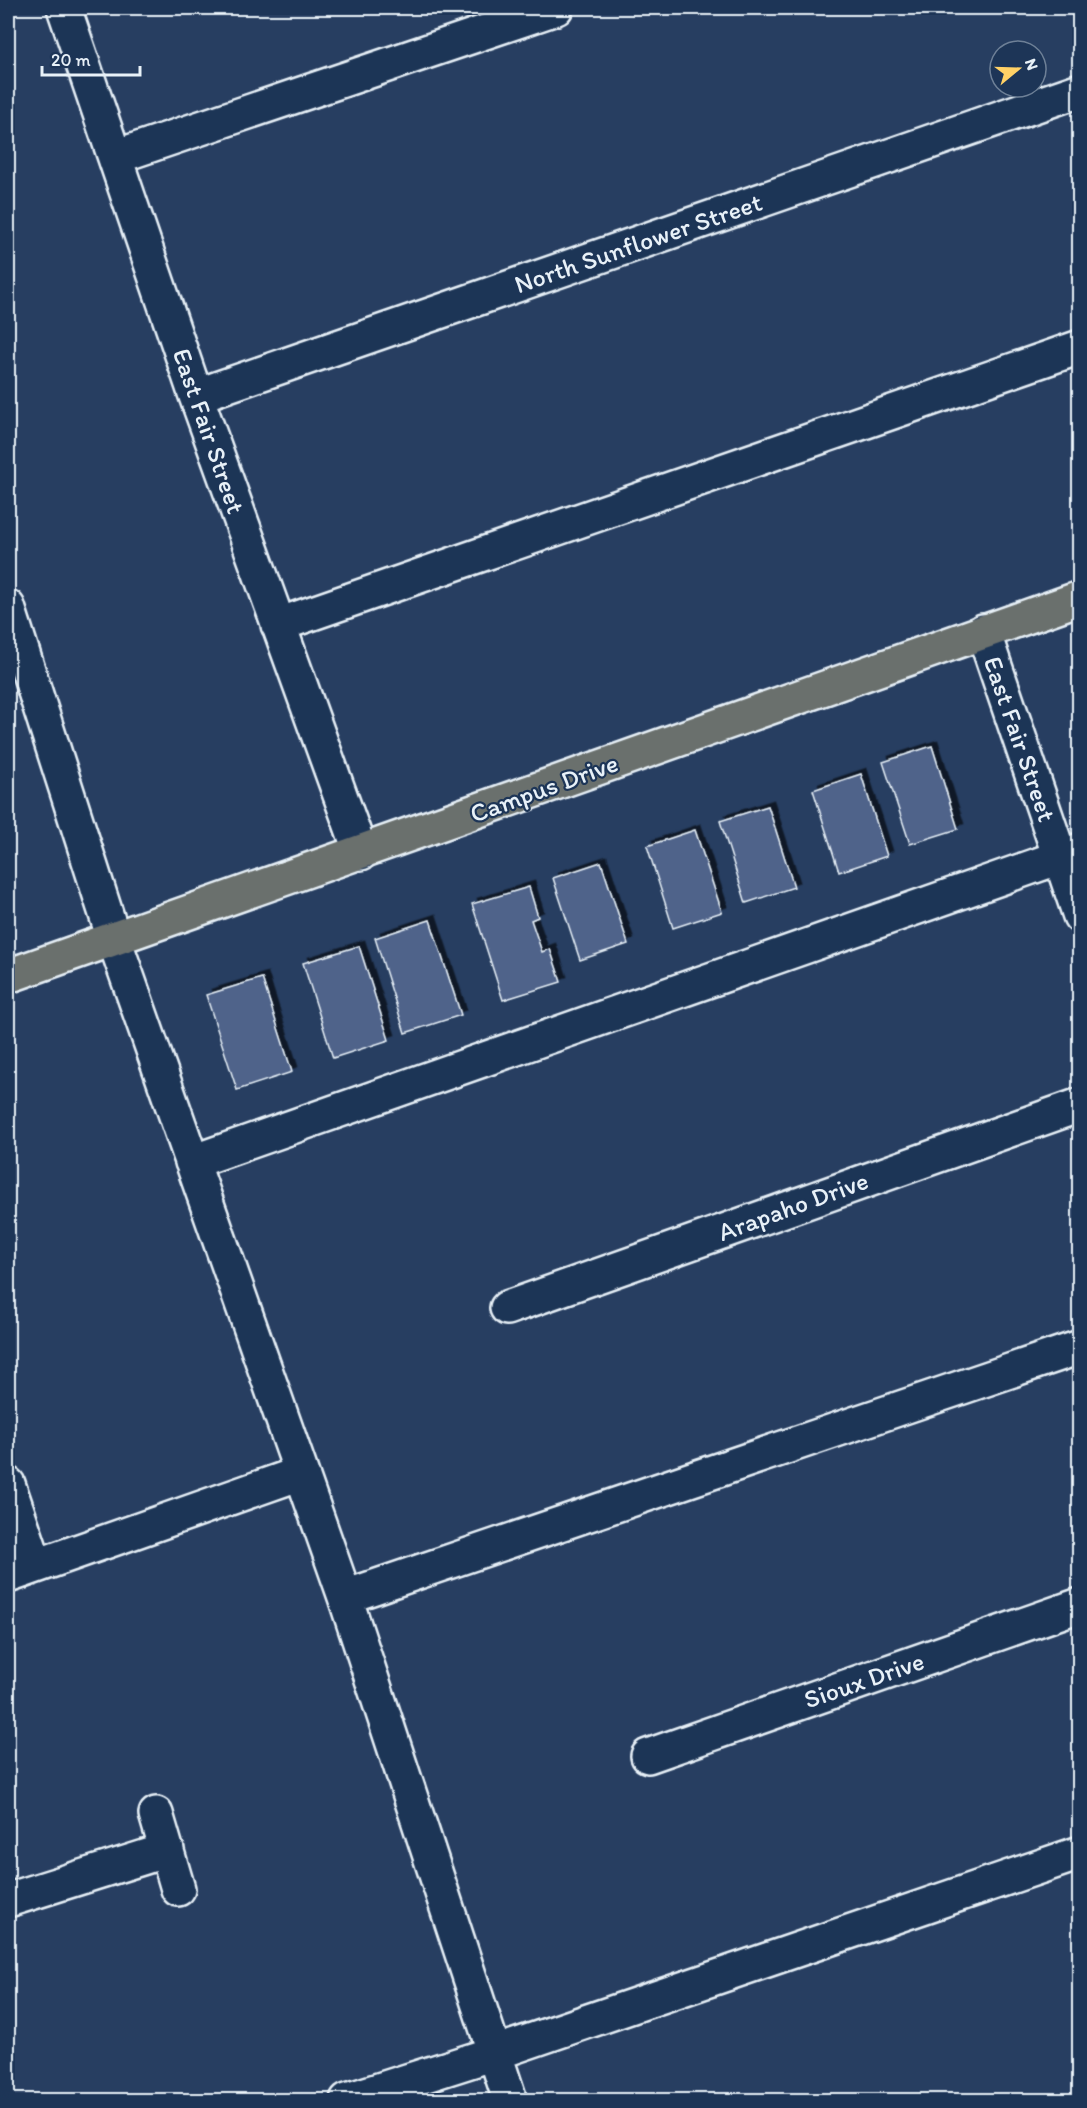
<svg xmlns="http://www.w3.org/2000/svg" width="1087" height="2108" viewBox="0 0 1087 2108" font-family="Itim,sans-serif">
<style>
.building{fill:#50638a;stroke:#e8f1f8;stroke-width:1.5;filter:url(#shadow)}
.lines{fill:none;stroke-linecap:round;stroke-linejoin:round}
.minor-casing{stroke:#e8f1f8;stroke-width:38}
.major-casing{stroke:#e8f1f8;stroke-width:38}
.minor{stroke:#1d3557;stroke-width:33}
.major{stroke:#6b706d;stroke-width:33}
.labels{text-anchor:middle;stroke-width:4.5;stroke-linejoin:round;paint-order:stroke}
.street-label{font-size:26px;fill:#e8f1f8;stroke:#1d3557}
</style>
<defs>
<filter id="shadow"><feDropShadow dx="5.5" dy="-5.5" stdDeviation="0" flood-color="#0009"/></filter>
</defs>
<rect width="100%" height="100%" fill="#273e61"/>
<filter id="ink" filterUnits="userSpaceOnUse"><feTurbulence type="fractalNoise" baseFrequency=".0167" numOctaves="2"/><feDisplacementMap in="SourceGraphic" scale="12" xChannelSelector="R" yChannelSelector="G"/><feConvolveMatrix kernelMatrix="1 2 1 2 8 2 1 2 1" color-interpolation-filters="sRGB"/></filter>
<g filter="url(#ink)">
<path class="building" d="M932 746 958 829 910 844 883 762Z
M861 774 887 856 839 872 813 790Z
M768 806 794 887 746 903 720 821Z
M695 830 722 912 673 928 647 846Z
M601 862 628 944 580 960 553 878Z
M529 887 538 917 531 920 542 952 550 949 561 982 503 1000 472 904Z
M430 920 461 1015 405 1033 375 938Z
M359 946 389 1040 333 1058 303 963Z
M262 978 292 1072 237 1090 206 995Z"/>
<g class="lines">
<g class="minor-casing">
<path id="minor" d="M64 8 196 396 361 853
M115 157 556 8
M196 396 1080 90
M8 607 114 939 345 1597 510 2100
M278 625 1080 347
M983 631 1080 916
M192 1162 1080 850
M507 1308 1080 1105
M8 1484 36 1566
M8 1576 301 1473
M345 1597 1080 1347
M648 1756 1080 1605
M156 1814 178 1889
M8 1900 167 1850
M347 2100 495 2053 1080 1853"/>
</g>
<g class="major-casing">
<path id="major" d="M8 976 1080 598"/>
</g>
<use href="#minor" class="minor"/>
<use href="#major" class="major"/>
</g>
</g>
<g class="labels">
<g class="street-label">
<text transform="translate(638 243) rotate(-19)" y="9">North Sunflower Street</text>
<text transform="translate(209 431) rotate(71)" y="9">East Fair Street</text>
<text transform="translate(1020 739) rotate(71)" y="9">East Fair Street</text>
<text transform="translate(544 788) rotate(-20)" y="9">Campus Drive</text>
<text transform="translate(793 1206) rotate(-20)" y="9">Arapaho Drive</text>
<text transform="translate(864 1680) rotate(-19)" y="9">Sioux Drive</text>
</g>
</g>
<rect width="1087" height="2108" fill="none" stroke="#1d3557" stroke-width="30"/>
<rect x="15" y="15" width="1057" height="2078" fill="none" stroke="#e8f1f8" stroke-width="2" filter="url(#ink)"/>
<g transform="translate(1018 69) rotate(71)"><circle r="28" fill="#1d3557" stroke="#6e8097" stroke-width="1.5"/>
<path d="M0-4.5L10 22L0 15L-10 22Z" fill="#ffd166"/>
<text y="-9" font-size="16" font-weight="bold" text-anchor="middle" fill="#e8f1f8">N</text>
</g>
<path d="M42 66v9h98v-9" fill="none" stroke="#e8f1f8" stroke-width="3"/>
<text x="51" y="66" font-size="18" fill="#e8f1f8" stroke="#1d3557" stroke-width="4.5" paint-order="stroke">20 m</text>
</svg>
